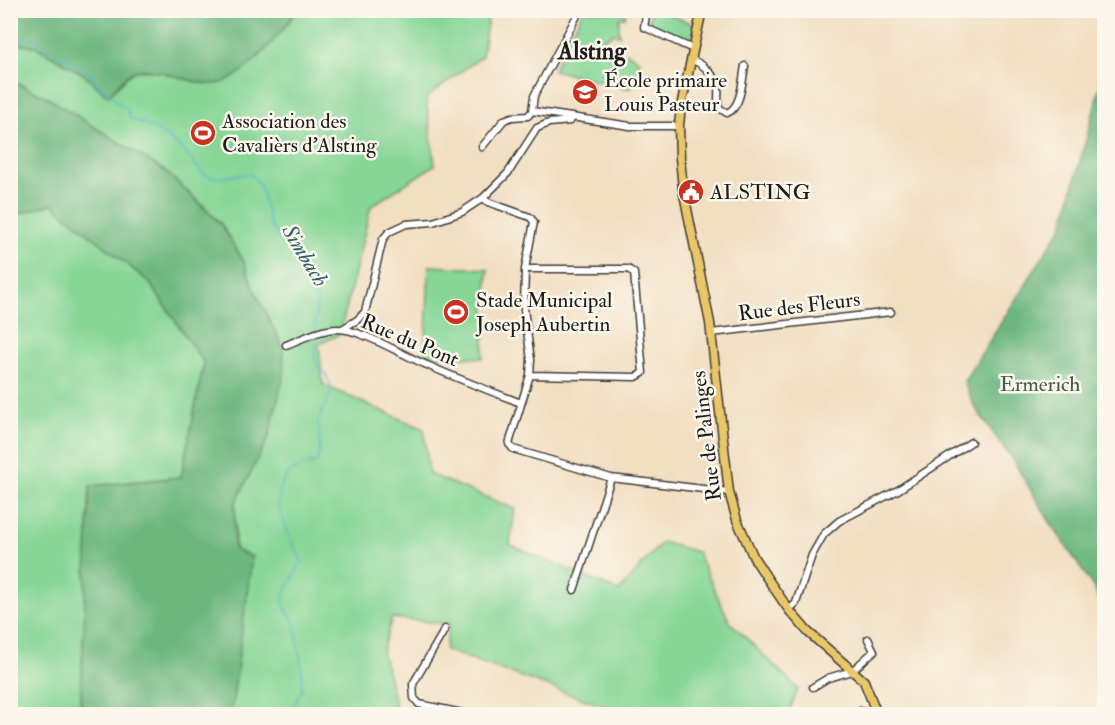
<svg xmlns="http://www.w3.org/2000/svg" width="1115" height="725" viewBox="0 0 1115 725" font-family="'IM FELL Double Pica',serif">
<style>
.green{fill:#87d696;stroke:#527959;stroke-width:1.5}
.forest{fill:#6db77f;stroke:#446a4e;stroke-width:1.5}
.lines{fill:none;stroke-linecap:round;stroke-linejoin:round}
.stream{stroke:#48b4c4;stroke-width:1.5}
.minor-casing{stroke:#3c3935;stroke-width:9}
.major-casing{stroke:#3c3935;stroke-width:11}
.minor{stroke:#fff;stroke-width:6}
.major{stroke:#e9c769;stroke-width:8}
.labels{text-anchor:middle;stroke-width:5;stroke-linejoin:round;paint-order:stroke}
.poi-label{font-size:21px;fill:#1c1c1c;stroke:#fbf7ec;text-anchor:start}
.street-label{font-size:21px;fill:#1c1c1c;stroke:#fbf7ec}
.park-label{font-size:21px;fill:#415d47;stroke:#fbf7ec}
.water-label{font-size:22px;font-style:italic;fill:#306068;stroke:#fbf7ec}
.quarter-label{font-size:24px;font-weight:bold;fill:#1c1c1c;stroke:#fbf7ec}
</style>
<rect width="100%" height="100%" fill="#fbf7ec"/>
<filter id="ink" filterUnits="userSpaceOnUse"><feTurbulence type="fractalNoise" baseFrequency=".0167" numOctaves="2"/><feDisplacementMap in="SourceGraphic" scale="12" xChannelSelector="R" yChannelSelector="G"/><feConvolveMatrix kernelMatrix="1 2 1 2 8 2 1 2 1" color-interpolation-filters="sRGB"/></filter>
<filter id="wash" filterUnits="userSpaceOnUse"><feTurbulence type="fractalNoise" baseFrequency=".008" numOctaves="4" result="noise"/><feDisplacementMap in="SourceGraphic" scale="24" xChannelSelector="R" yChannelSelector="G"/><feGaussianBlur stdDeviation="1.35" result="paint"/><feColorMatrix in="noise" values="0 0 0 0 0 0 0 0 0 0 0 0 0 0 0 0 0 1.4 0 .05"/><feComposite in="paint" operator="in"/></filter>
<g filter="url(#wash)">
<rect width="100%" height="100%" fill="#f2dec1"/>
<path class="green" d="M658 10 696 25 690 44 648 24 651 11Z
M296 11H489L482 56 426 98 435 165 371 206 340 334 319 344 323 385 424 429 429 474 515 509 510 545 619 591 662 542 697 552 729 621 798 689 788 714H626L445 650 449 624 392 618 382 651 398 714H231L236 675 235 504 269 436 283 347 255 291 243 260 221 224 206 208 165 171 19 83 11 81 10 38 22 45 35 46 82 73 108 96 132 72 142 70 159 72 257 59 285 27Z
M583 11H626L625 17 619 18V36L615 33 604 38 615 66 627 52 640 61 636 84 633 83 631 89 553 70Z
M52 204 149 282 204 363 181 477 90 486 80 714H11V216Z
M429 266 488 269 483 358 425 355Z"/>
<path class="forest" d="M11 10H296V11C283 31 242 82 216 84 193 87 150 61 131 73 123 78 115 89 108 96L82 73 35 46 22 45 11 38Z
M1104 72V613L1094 588 1050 522 1014 462 974 406 964 381 1063 225Z
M11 81 47 97 165 171 221 224 243 260 255 291 283 347 284 374 269 436 235 504 234 549 252 557 231 714H80L90 486 181 477 204 363 149 282 52 204 11 216Z"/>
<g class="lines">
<path class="stream" d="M10 32 27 39H37C52 52 70 59 85 71 101 83 111 99 128 110L129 118C147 124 163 133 178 145 190 154 196 173 212 177 223 180 238 173 250 174L259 183 271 227 292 252 295 261 311 284 317 302 315 330
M290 714 302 689V670L295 624 285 608 283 596 302 562C291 541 264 492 291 472 298 467 309 464 317 462L320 449 318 420 332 391 326 374 319 368 315 358 316 342 315 335"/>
</g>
</g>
<g filter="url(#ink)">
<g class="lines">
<g class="minor-casing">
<path id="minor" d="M647 10 644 27 693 49
M691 60C703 63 715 75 718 88 719 94 717 101 719 108L727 113C742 107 742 80 745 66
M532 111 630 126H679
M532 111 534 96 580 10
M482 147 504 120 512 117 528 116 532 111
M483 198 488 202 530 217 534 222 525 269 524 309 531 360 530 375 509 444 513 449 611 478 729 492
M525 269H628L634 273 643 373 636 377 530 375
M342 329 357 320 365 312 383 239 389 232 406 224 433 222 462 212 483 198 508 173 537 128 549 123 570 121 573 117
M711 333 891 312
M286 345C302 339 320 329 338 329 361 329 404 356 427 365 458 379 490 391 521 403
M574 590 611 478
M789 610 796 603 812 555 824 534 839 521 898 490 971 442
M445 629 413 684 414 698 419 704 467 714
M813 687 828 678 852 671 874 651 868 639
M859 711 877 714"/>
</g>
<g class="major-casing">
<path id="major" d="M702 10 681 106 679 126 680 158 683 189 710 323 729 492 737 520 754 558 767 578 789 610 808 632 864 681 877 714"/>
</g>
<use href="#minor" class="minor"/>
<use href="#major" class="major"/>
</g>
</g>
<defs>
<g id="school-disc" transform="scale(1.35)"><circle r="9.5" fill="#c8321e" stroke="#fbf7ec"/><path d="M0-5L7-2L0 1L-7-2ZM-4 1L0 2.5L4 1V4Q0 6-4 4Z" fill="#fff"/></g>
<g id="stadium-disc" transform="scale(1.35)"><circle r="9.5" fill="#c8321e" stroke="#fbf7ec"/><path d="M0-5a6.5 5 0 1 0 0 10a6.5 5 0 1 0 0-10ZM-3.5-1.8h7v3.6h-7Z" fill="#fff"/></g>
<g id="civic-disc" transform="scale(1.35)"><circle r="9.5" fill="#c8321e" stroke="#fbf7ec"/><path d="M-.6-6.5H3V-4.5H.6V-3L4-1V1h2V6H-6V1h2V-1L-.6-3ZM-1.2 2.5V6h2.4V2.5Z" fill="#fff"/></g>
</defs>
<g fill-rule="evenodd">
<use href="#school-disc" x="585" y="92"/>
<use href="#stadium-disc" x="203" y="133"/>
<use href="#civic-disc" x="691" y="192"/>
<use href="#stadium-disc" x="456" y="312"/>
</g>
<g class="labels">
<g class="poi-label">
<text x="604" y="87">École primaire<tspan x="604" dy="24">Louis Pasteur</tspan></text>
<text x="222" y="128">Association des<tspan x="222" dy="24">Cavalièrs d'Alsting</tspan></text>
<text x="710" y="199">ALSTING</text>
<text x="476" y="307">Stade Municipal<tspan x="476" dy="24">Joseph Aubertin</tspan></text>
</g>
<g class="street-label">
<text transform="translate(799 306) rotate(-7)" y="7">Rue des Fleurs</text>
<text transform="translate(410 340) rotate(23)" y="7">Rue du Pont</text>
<text transform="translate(706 436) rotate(-97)" y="7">Rue de Palinges</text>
</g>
<g class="park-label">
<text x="1040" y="391">Ermerich</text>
</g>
<g class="water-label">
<text transform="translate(306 255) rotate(59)" y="8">Simbach</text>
</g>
<g class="quarter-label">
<text x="592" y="59">Alsting</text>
</g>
</g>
<rect width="1115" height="725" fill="none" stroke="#fbf7ec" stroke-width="36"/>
</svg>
